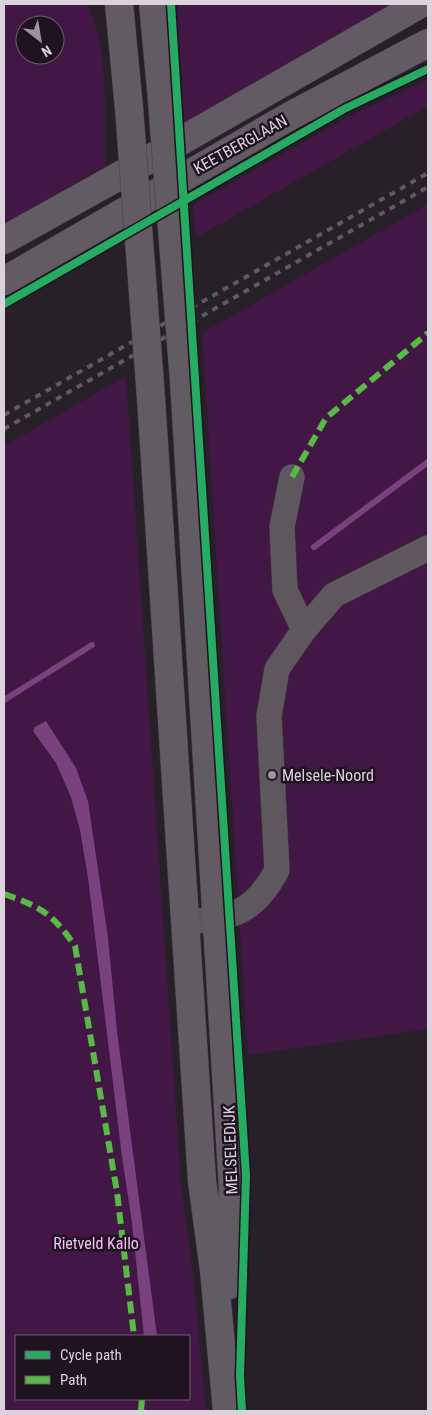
<svg xmlns="http://www.w3.org/2000/svg" width="432" height="1415" viewBox="0 0 432 1415" font-family="'Roboto Condensed',sans-serif">
<style>
.green{fill:#421645;fill-rule:evenodd}
.water{fill:#79417e}
.lines{fill:none;stroke-linecap:round;stroke-linejoin:round}
.stream{stroke:#79417e;stroke-width:6}
.minor-casing{stroke:#443e45;stroke-width:26}
.major-casing{stroke:#443e45;stroke-width:29}
.minor{stroke:#5e575e;stroke-width:25}
.major{stroke:#635b64;stroke-width:28}
.rail{stroke:#605a60;stroke-width:4;stroke-dasharray:6 6;stroke-linecap:butt}
.major-bridge-casing{stroke:#443e45;stroke-width:29;stroke-linecap:butt}
.major-bridge{stroke:#635b64;stroke-width:28}
.quiet{stroke:#58b947;stroke-width:6;stroke-dasharray:12 6;stroke-linecap:butt}
.cycleway-casing{stroke:#201321;stroke-width:11}
.cycleway{stroke:#26ab63;stroke-width:8}
.poi-dot{fill:#9c949d;stroke:#201321;stroke-width:2}
.labels{text-anchor:middle;stroke-width:5;stroke-linejoin:round;paint-order:stroke}
.street-label{font-size:16px;fill:#dbd2dc;stroke:#201321}
.poi-label{font-size:16px;fill:#dbd2dc;stroke:#201321;text-anchor:start}
.park-label{font-size:16px;fill:#f3c0f6;stroke:#201321}
</style>
<rect width="100%" height="100%" fill="#272028"/>
<path class="green" d="M4 4H87C111 52 104 113 105 166L4 224ZM25 25H55V55H25Z
M177 4H391L184 127Z
M428 79V106L196 238 193 205 348 117Z
M428 204V1029L248 1055 202 333Z
M126 376 181 1183 193 1272 206 1411H4V446ZM16 1336H189V1399H16Z"/>
<path class="water" d="M46 721 76 768 88 801 108 938 117 1031 157 1336H144L132 1223 122 1157 88 878 80 830 71 797 56 763 33 731 35 727Z"/>
<g class="lines">
<path class="stream" d="M314 547 428 462
M4 700 92 645"/>
<g class="minor-casing">
<path id="minor" d="M292 477 282 527 285 590 304 630
M184 923C232 917 253 915 277 870L269 716 277 669 304 630 334 595 428 548"/>
</g>
<g class="major-casing">
<path id="major" d="M119 4 129 108
M153 4 161 89
M4 240 146 161 420 4
M4 281 290 116 428 43
M184 381 233 1189 229 1285
M151 398 202 1181 214 1270 227 1411"/>
</g>
<use href="#minor" class="minor"/>
<use href="#major" class="major"/>
<path class="rail" d="M4 415 428 173
M4 429 428 187"/>
<g class="major-bridge-casing">
<path id="major-bridge" d="M161 89 184 381
M129 108 151 398"/>
</g>
<use href="#major-bridge" class="major-bridge"/>
<path class="quiet" d="M292 477 326 418 428 333
M4 894C41 907 52 913 75 946L117 1192 134 1336
M141 1411 142 1399"/>
<g class="cycleway-casing">
<path id="cycleway" d="M171 4 246 1176 240 1376 242 1411
M4 304 344 109 428 69"/>
</g>
<use href="#cycleway" class="cycleway"/>
</g>
<circle class="poi-dot" cx="272" cy="775" r="5"/>
<g class="labels">
<g class="street-label">
<text transform="translate(240 144) rotate(-29)" y="6">KEETBERGLAAN</text>
<text transform="translate(230 1150) rotate(-92)" y="6">MELSELEDIJK</text>
</g>
<g class="poi-label">
<text x="282" y="781">Melsele-Noord</text>
</g>
<g class="park-label">
<text x="96" y="1249">Rietveld Kallo</text>
</g>
</g>
<rect width="432" height="1415" fill="none" stroke="#dbd2dc" stroke-width="10"/>
<rect x="15" y="1335" width="175" height="65" fill="#201321" stroke="#6b5f6c"/>
<rect x="25" y="1351" width="25" height="8" fill="#26ab63" stroke="#6b5f6c"/>
<text x="60" y="1360" font-size="15" fill="#dbd2dc">Cycle path</text>
<rect x="25" y="1376" width="25" height="8" fill="#58b947" stroke="#6b5f6c"/>
<text x="60" y="1385" font-size="15" fill="#dbd2dc">Path</text>
<g transform="translate(40 40) rotate(149)"><circle r="24" fill="#201321" stroke="#6b5f6c"/>
<path d="M0-4L9 19L0 12L-9 19Z" fill="#9c949d"/>
<text y="-8" font-size="14" font-weight="bold" text-anchor="middle" fill="#dbd2dc">N</text>
</g>
</svg>
